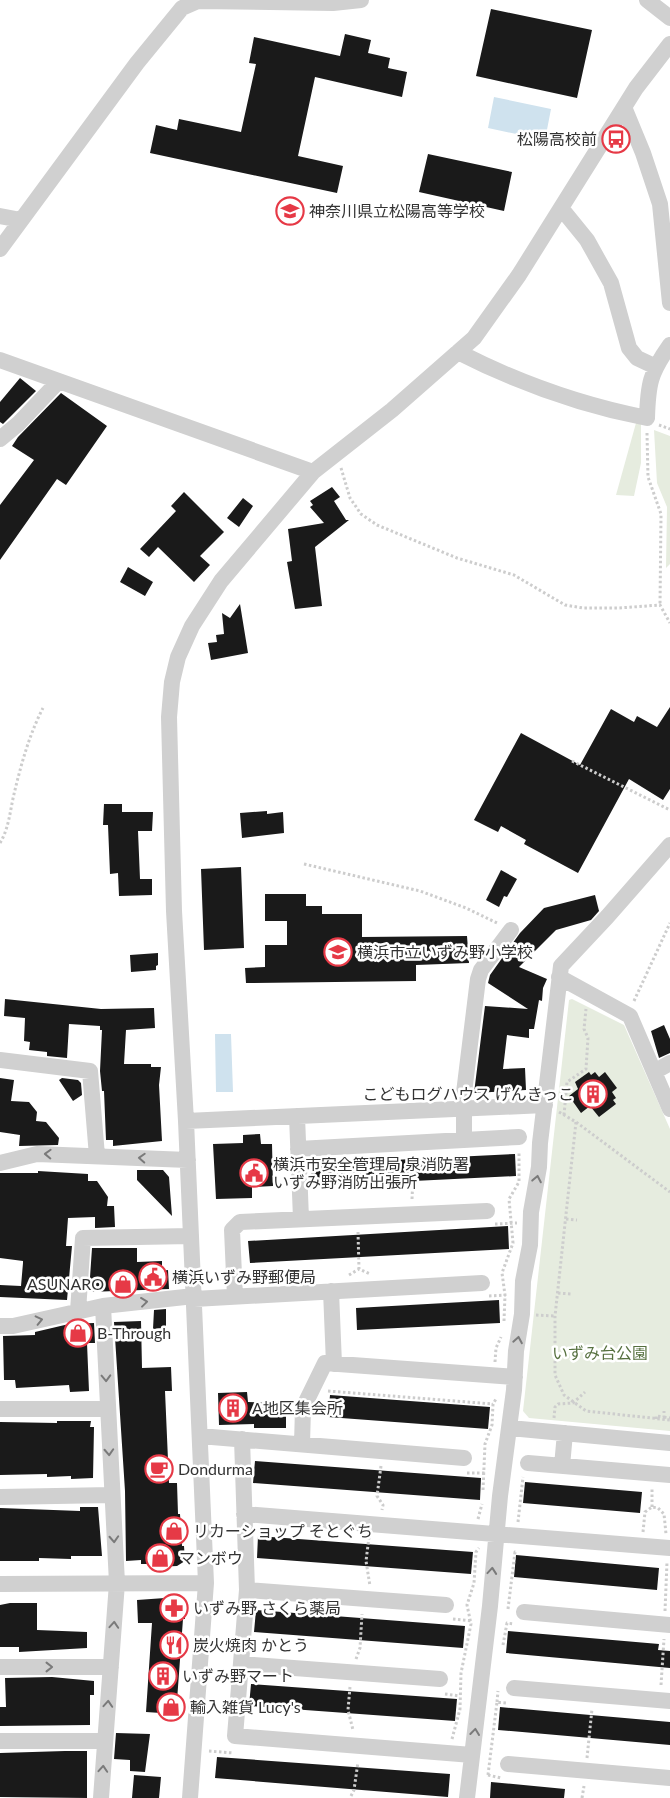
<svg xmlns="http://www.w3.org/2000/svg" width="670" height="1798" viewBox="0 0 670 1798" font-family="Lato,'Noto Sans JP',sans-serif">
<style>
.green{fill:#e6ecdf}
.water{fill:#cfe2ee}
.building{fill:#1a1a1a}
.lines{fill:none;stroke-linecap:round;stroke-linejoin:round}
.path{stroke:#cdcdcd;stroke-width:3;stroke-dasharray:2.5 2.5;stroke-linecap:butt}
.minor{stroke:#d0d0d0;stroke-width:16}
.oneway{stroke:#7a7a7a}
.labels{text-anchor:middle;stroke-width:5;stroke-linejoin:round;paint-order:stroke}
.poi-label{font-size:16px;fill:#333;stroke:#fff;text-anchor:start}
.park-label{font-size:16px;fill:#56703f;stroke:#fff}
</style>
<rect width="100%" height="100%" fill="#fff"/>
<path class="green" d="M636 423H641V463L634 496 616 495Z
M654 430 670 436V564L666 568 667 507 657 483Z
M572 999 624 1025 670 1129V1431L529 1418 523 1411 569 1000Z"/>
<path class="water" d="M494 97 551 109 545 140 488 128Z
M215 1034H231L233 1092H216Z"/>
<path class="building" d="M491 9 592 30 577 98 476 76Z
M345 34 371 40 368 53 390 58 388 68 407 72 402 97 315 77 298 156 343 166 337 193 150 153 156 125 177 130 179 119 241 132 256 64 249 63 254 37 340 56Z
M428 154 512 172 504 211 419 192Z
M20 378 36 391 3 424 0 422V402Z
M61 393 107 426 66 485 57 479 0 560V505L34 460 12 446 18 437Z
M332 487 340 497 334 501 346 520H349L315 547 322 606 295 609 287 562 292 561 288 529 324 523 310 507 313 505 310 501Z
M184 492 224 532 200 556 210 565 194 582 158 547 149 557 140 549 176 511 171 506Z
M243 498 253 506 239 527 227 518Z
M128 567 153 582 145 596 120 582Z
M240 604 248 653 211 660 208 643 217 642 216 635 224 634 222 613 230 618Z
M670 707V789L663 800 629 779 578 873 524 844 526 840 501 826 498 832 474 820 521 733 580 765 611 709 634 722 637 716 657 727Z
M104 804H122V812H153L152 831H138L140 879H152V895L119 896 118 873 110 874 108 825H103Z
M267 811V814L283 812 284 833 242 838 240 813Z
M241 867 244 948 204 950 201 869Z
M501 870 517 879 507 897 504 896 499 907 486 900Z
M265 894H306V906H322V914H362V937L467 936 469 963 416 965V981L246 983 245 968 265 967V945H287V921H265Z
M595 895 599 911 591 920 556 930 519 967 547 979 543 988 542 1001 539 1000 534 1029H529V1038L507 1035 503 1069 525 1068 526 1090 474 1093 485 1006 528 1009 488 983 490 975 520 933 544 908Z
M158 953V965L156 966V970L131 972 130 955Z
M5 999 101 1009 154 1008 155 1028 126 1030 124 1064H151V1067H161L159 1085 162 1141 113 1146V1140H106L104 1091H102L100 1071 102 1030H100V1026L69 1024 67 1058 47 1056V1052L29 1050 30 1042 24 1041 25 1018 4 1016Z
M664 1025 670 1039V1053L659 1058 651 1031Z
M589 1072 591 1075 595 1072 599 1077 605 1072 617 1088 612 1092 616 1098 613 1100 616 1104 599 1117 590 1106 581 1113 569 1096 578 1089 575 1082Z
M0 1078 14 1080 11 1101 29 1102 37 1112 36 1121 46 1122 59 1138 58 1145 19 1146 20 1135 0 1132Z
M62 1078 78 1080 81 1083 82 1095 73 1101 59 1080Z
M260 1134 261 1144H272L273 1186 252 1187V1198L216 1199 213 1144 243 1143V1135Z
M515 1154 516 1176 312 1186 311 1164Z
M137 1170H163L169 1177 172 1216 137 1180Z
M38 1171 88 1174V1181H97L108 1197 107 1206H114L115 1227 95 1228V1217L68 1218 66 1246H72L67 1300 0 1297V1285L21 1286 23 1263V1261L0 1258V1173H38Z
M508 1226 509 1249 250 1263 248 1241Z
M92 1248H137V1262L162 1261V1271L168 1270 169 1289 89 1292Z
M499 1300 500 1323 357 1330 356 1308Z
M166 1309V1328L153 1329 154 1310Z
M141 1321 142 1368 171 1367 172 1391H165L169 1483H177L178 1514H180L182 1546H184L185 1561 177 1566 156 1567V1564H141V1560L126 1561 125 1491 114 1322Z
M94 1323 95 1343H87L89 1391 70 1392 69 1385 16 1388 15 1380H4L3 1336 35 1335V1332L69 1324Z
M247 1392 248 1402 278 1403V1410H286V1428H254V1424L219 1425 218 1393Z
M330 1395 490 1407 488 1429 328 1417Z
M57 1421H91L90 1427H94L93 1478 71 1479V1476L47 1477V1474L0 1475V1422L57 1423Z
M255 1461 481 1478 480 1500 253 1483Z
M525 1482 642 1492 640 1513 523 1503Z
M80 1507H98L102 1556H71V1559L39 1558V1561H0V1508L80 1511Z
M258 1536 473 1552 471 1574 257 1558Z
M516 1555 659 1568 657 1590 514 1577Z
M179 1597 184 1602 185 1619H183L176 1714 146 1712 152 1623H138L137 1600Z
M10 1603H37V1630L87 1632V1648L19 1652V1647H0V1605Z
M256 1610 465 1626 463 1648 254 1632Z
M508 1631 659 1644 658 1650 670 1651V1668L506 1653Z
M52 1677 94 1681V1695H90V1725L0 1726V1707H6L5 1678Z
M251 1684 457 1699 455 1721 249 1706Z
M500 1707 670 1722V1745L498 1730Z
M116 1733 150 1734 145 1772 130 1771V1760L114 1759Z
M65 1751H87V1798L0 1797V1753Z
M217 1757 450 1774 448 1797 215 1778Z
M134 1775 161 1777 159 1798H132Z
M491 1782 565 1789 564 1798H490Z"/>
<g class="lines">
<path class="path" d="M659 425 670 429
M647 433 648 477 661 514 660 605
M341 468 350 498 361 514 377 525 457 558 514 575 565 605 583 608H619L660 605 670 623
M572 761 670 810
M0 843C9 828 10 811 14 794 21 765 29 735 43 708
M304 864 420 891 466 908 497 923
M634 1001 670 923
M559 1112 576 1122 670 1192
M564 1115 567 1082 586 1069 588 1038 584 1029 586 1009
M576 1122 555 1316V1375L564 1395 586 1411 670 1420
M412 1199 414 1158
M566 1219 577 1220
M495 1224 517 1223
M358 1232 359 1269
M349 1275 359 1269 370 1274
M558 1293 571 1294
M489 1296 506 1295
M536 1315 555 1316
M504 1321 505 1295 502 1273 513 1243 509 1199 519 1182V1151
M495 1362 496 1348 501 1337
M328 1391 493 1404
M664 1417 670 1418
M554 1418 555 1407 558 1404 573 1403 585 1392
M656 1419V1416L664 1417V1411
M381 1466 377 1496 383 1505 382 1510
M467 1473H486
M483 1490 485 1444 492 1425 493 1404 496 1399
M652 1507V1489
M478 1519 482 1504
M518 1522 523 1477
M643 1532 645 1512 652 1507 658 1508 664 1514 666 1534
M369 1537 366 1561 370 1586
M508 1609 515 1552 517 1553
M665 1611 667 1562
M453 1619 472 1621
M503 1645 507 1623 514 1624
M356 1659 360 1648 362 1614
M661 1685 664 1639
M350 1687 348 1710 353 1730
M445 1694 460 1696
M497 1702 498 1691
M452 1739 460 1709 461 1673 471 1624 467 1605 474 1583 476 1552 479 1548
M209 1751 233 1753
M587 1758 592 1709
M488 1775 497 1702 507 1703
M488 1775 501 1778
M351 1796 354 1790 358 1762
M582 1798 584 1786"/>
<path class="minor" d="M647 0 670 18
M624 107 643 153 660 204 670 303
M561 208 587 240 611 283 629 348 637 358 654 366
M0 216 21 220
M0 249 137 63 182 8 198 1 333 3 361 0
M458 352C519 383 580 405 647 418 648 384 650 373 670 345
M0 360 313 472
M0 439 18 424 58 382
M559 977 630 1016 670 1109
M0 1060 90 1071 97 1156
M654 1072 670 1063
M464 1108V1140
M462 1109 478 979 481 970 511 930
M297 1116 301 1219
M186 1121 545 1105
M298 1149 519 1137
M0 1163 37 1154 188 1160
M331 1291 334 1364
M235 1297 232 1230 240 1222 487 1211
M194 1299 482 1283
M78 1311 83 1238 191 1236
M0 1326H13L103 1306 194 1296
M0 1409H107
M510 1428 670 1443
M200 1436 464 1458
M242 1439 247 1590 235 1736 472 1755
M302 1444 303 1408 325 1363 515 1377
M528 1463 670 1475
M562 1466 565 1433
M0 1497 112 1495
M244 1514 670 1548
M0 1584 206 1583
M247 1590 446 1605
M524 1612 670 1625
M241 1664 440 1679
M0 1667H111
M514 1688 670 1701
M0 1741H105
M508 1764 670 1778
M101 1798 117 1583 103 1306
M190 1798 206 1583 186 1121 174 911 169 717 172 682 178 657 192 626 221 581 313 472 392 410 474 338 519 275 636 88 670 44
M467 1798 490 1606 500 1496 514 1390 516 1351 522 1314 523 1281 530 1245 531 1212 539 1167 540 1143 561 966 607 917 670 845"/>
</g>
<defs><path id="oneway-chevron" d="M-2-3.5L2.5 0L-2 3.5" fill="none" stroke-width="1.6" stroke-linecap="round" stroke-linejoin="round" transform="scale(1.25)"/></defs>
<g class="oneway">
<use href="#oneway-chevron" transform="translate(48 1154) rotate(-178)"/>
<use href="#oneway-chevron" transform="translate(142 1158) rotate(-177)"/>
<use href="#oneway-chevron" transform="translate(537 1179) rotate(-79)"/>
<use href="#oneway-chevron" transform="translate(144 1302) rotate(-7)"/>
<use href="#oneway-chevron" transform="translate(39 1320) rotate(-13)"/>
<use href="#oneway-chevron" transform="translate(518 1340) rotate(-80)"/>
<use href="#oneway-chevron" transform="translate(106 1378) rotate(88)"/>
<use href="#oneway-chevron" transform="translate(109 1452) rotate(87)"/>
<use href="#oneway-chevron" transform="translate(114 1539) rotate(87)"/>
<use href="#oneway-chevron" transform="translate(492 1571) rotate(-85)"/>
<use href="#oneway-chevron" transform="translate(114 1625) rotate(-86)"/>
<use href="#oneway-chevron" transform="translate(49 1667)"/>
<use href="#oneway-chevron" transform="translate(108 1704) rotate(-86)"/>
<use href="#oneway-chevron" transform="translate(475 1732) rotate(-83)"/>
<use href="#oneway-chevron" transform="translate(103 1769) rotate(-86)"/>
</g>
<defs>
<g id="bus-ring" transform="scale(1.4375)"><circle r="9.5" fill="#fff" stroke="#e63946" stroke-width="1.5"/><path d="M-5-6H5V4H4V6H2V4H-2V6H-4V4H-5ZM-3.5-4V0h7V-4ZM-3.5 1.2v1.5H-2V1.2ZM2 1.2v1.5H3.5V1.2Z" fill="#e63946"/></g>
<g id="school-ring" transform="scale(1.4375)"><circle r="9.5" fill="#fff" stroke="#e63946" stroke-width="1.5"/><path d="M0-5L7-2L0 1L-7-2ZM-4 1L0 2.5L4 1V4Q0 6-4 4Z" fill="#e63946"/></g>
<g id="building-ring" transform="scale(1.4375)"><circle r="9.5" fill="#fff" stroke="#e63946" stroke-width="1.5"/><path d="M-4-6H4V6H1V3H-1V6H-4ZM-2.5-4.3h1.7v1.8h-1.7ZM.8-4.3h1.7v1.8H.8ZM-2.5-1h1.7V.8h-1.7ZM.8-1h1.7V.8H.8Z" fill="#e63946"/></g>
<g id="civic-ring" transform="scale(1.4375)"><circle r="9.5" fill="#fff" stroke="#e63946" stroke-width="1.5"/><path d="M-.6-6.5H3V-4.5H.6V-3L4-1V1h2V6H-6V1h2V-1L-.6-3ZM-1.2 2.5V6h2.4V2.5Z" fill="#e63946"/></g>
<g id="shop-ring" transform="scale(1.4375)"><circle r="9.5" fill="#fff" stroke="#e63946" stroke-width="1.5"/><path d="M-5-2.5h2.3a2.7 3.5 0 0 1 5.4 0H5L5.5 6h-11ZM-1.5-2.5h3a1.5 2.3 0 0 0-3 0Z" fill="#e63946"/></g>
<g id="cafe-ring" transform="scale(1.4375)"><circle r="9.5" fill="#fff" stroke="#e63946" stroke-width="1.5"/><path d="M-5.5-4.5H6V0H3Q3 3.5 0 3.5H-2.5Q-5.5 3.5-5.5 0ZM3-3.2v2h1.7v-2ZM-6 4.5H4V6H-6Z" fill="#e63946"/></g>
<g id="pharmacy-ring" transform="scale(1.4375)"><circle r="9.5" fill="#fff" stroke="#e63946" stroke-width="1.5"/><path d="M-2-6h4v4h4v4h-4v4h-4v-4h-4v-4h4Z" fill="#e63946"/></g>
<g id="restaurant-ring" transform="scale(1.4375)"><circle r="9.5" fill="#fff" stroke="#e63946" stroke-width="1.5"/><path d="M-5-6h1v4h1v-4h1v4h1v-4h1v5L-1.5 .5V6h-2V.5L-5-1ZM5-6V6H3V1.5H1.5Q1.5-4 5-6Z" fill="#e63946"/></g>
</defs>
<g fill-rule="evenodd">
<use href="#bus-ring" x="616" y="139"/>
<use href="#school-ring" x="290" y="211"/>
<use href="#school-ring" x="338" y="952"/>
<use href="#building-ring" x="593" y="1094"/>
<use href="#civic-ring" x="254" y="1173"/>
<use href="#civic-ring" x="153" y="1277"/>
<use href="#shop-ring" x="123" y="1284"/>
<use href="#shop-ring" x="78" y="1333"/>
<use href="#building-ring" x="233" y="1408"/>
<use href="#cafe-ring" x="159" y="1469"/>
<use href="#shop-ring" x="174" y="1531"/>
<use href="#shop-ring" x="160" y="1558"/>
<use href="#pharmacy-ring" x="174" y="1608"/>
<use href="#restaurant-ring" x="174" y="1645"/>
<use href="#building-ring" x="163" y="1676"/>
<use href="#shop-ring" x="171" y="1707"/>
</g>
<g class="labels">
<g class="poi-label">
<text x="597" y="145" text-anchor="end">松陽高校前</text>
<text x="309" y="217">神奈川県立松陽高等学校</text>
<text x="357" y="958">横浜市立いずみ野小学校</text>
<text x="574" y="1100" text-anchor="end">こどもログハウス げんきっこ</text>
<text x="273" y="1170">横浜市安全管理局 泉消防署<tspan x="273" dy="18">いずみ野消防出張所</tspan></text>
<text x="172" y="1283">横浜いずみ野郵便局</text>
<text x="104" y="1290" text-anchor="end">ASUNARO</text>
<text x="97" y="1339">B-Through</text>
<text x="252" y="1414">A地区集会所</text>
<text x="178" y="1475">Dondurma</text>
<text x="193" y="1537">リカーショップ そとぐち</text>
<text x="179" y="1564">マンボウ</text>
<text x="193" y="1614">いずみ野 さくら薬局</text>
<text x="193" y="1651">炭火焼肉 かとう</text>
<text x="182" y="1682">いずみ野マート</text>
<text x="190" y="1713">輸入雑貨 Lucy's</text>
</g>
<g class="park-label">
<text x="600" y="1359">いずみ台公園</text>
</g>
</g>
</svg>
